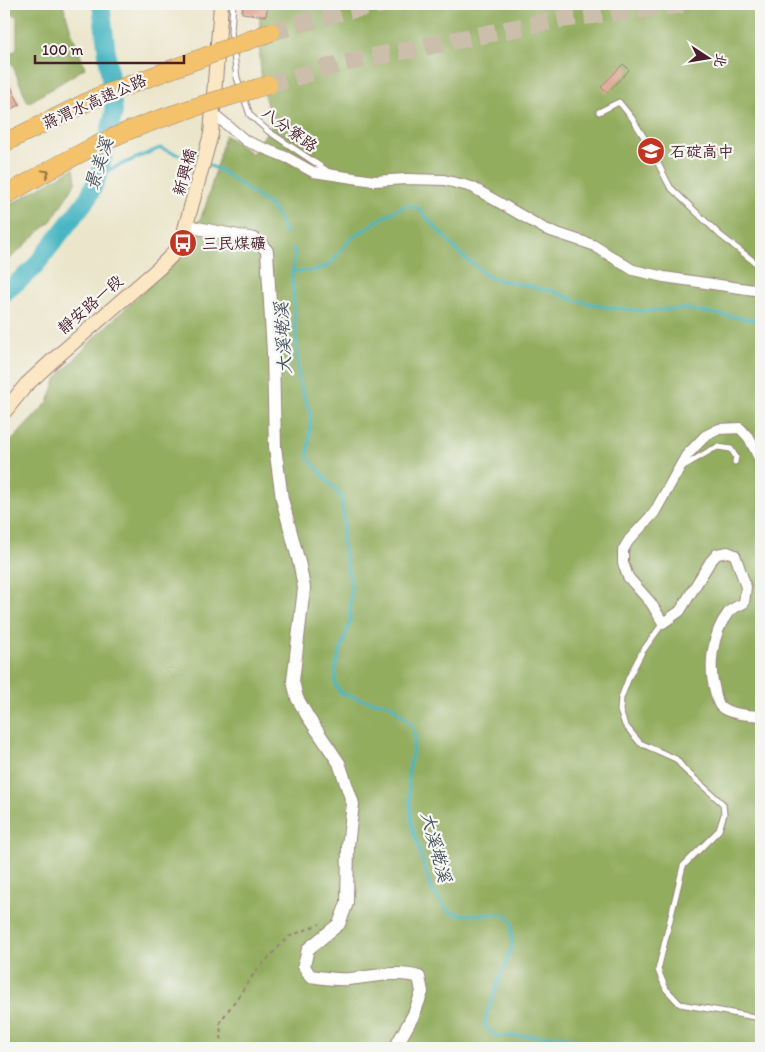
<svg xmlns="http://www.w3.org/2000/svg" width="765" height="1052" viewBox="0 0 765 1052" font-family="Itim,'LXGW WenKai TC',sans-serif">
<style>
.forest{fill:#93ad5f;stroke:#6e6645}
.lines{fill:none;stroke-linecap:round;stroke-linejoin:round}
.stream{stroke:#49b7c3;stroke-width:3}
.river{stroke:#49b7c3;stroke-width:18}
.building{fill:#dc9982}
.motorway-tunnel{stroke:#cbbeab;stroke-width:18;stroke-dasharray:18 9;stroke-linecap:butt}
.service-casing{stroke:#9a827b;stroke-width:7}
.minor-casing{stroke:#9a827b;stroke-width:12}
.tertiary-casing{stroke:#9a827b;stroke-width:14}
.secondary-casing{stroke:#9a827b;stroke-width:16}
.path{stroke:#9a827b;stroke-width:2;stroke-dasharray:4 4;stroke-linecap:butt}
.service{stroke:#fff;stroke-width:5}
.minor{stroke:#fff;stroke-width:10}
.tertiary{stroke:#fff;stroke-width:12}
.secondary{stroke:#fbe7c3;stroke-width:14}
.motorway-bridge-casing{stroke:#9a827b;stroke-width:19;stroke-linecap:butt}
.motorway-bridge{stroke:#f4c26a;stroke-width:18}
.oneway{stroke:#9f704a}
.labels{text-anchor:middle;stroke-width:4.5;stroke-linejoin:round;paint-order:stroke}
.street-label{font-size:16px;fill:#4a1f2b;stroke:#f6f6f2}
.poi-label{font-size:16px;fill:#4a1f2b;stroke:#f6f6f2;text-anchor:start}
.water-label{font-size:18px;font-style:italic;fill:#4a5460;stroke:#f6f6f2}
</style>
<rect width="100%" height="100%" fill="#f6f6f2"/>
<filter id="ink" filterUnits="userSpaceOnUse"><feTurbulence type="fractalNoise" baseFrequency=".02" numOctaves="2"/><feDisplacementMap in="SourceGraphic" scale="10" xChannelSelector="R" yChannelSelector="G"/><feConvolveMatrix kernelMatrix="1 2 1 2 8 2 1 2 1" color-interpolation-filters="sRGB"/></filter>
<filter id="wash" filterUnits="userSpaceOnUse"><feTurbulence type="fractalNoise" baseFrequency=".0096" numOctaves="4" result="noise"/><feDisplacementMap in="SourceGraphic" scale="20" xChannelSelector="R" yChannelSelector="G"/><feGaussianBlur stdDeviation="1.12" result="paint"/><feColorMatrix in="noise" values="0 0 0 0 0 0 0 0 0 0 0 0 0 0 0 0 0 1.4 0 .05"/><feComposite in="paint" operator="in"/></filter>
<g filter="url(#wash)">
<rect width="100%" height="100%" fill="#ebe6cb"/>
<path class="forest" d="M4 4H63L70 28 85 68 28 103 8 54 17 50V16L4 12Z
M262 4H761V1048H4V449L48 402 57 378 98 334 187 251 206 205 225 135 252 154 273 123C258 87 259 48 260 9Z
M74 168 76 182 51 221 4 264V208Z"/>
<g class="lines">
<path class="stream" d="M208 165 220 170 272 207 286 233
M99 174 160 148 199 162
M293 248 295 252 292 276 299 382 311 415 308 458 341 496 344 523 342 539 351 586 350 622 336 665 335 685 341 693 360 699 391 705 412 725 415 736 408 776 412 826 431 889 446 909 453 913 465 915 506 914 512 923V946L486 1016 485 1026 495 1036H562L611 1048
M292 272 313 271 329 265 351 239 379 220 406 205 418 208 460 254 490 278 552 291 574 300 605 307 641 311 684 309 761 321
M672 1048 686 1046 703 1048"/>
<path class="river" d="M4 293 32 270 88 198 99 174 114 112 101 4"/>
</g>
<g id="blocks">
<path class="building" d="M243 4H268L266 16 242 13Z
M623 64 629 70 607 93 601 87Z
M9 83 20 105 4 112V85Z"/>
</g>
</g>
<g filter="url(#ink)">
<use href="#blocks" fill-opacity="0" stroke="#9a827b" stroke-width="1"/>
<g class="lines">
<path class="motorway-tunnel" d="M271 32 344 11 383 4
M268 85 343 63 561 19 685 4"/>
<g class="service-casing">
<path id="service" d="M233 4 231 31 237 78 250 115 268 131 329 172
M599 112 619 102 632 118 647 142 670 187 720 235 761 267
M682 467 711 450 718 447 731 449 736 457 735 462
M663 623 642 652 629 677 621 698 620 711 625 725 640 743 676 759 685 770 723 804 724 814 719 830 683 866 658 970 666 989 680 1004 755 1017 761 1020"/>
</g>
<g class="minor-casing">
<path id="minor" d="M214 114 246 141 288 158 313 172 374 181 407 179 444 180 472 187 545 229 593 245 633 270 664 277 761 291
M761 462 749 438 740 428 719 429 705 436 686 456 654 513 629 540 623 550V563L628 577 651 603 663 623 680 611 710 562 717 554 728 552 735 555 746 587 744 603C739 606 731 608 728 613 712 634 708 667 715 691 716 696 717 702 720 706 730 715 749 715 761 716"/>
</g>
<g class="tertiary-casing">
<path id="tertiary" d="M187 226 254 239 259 242 267 251 273 354 275 447 282 499 300 566 304 588 293 681 297 698 308 717 339 763 353 804 348 846 347 903 339 924 308 949 304 966 310 976C323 978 336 980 349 979 373 977 396 970 419 977L422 992 414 1014 395 1048"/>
</g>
<g class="secondary-casing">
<path id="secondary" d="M4 412 26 385 52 361 159 268 171 256 182 240 211 134 221 4"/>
</g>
<path class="path" d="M755 705 761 704
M222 1048 220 1022 256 971 288 937 320 924"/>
<use href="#service" class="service"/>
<use href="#minor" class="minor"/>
<use href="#tertiary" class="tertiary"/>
<use href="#secondary" class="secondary"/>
<g class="motorway-bridge-casing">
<path id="motorway-bridge" d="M4 143 97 97 271 32
M4 196C45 173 86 148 130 130 175 112 221 99 268 85"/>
</g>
<use href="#motorway-bridge" class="motorway-bridge"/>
</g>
<defs><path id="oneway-chevron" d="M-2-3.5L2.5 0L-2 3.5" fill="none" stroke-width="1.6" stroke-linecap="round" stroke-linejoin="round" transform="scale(1.25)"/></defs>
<use class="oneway" href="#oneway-chevron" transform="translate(46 173) rotate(-29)"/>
</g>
<defs>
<g id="school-disc" transform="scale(1.4375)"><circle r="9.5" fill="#c8321e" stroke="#f6f6f2"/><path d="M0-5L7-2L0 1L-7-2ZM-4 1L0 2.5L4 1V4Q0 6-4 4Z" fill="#fff"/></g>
<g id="bus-disc" transform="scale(1.4375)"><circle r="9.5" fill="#c8321e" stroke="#f6f6f2"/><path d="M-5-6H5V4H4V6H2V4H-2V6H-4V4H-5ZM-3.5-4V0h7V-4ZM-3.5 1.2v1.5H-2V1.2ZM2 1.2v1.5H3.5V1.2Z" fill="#fff"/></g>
</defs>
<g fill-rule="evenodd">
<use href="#school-disc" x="651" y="151"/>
<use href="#bus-disc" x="183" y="243"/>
</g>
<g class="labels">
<g class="street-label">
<text transform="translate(94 101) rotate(-24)" y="6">蔣渭水高速公路</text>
<text transform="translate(290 129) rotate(36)" y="6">八分寮路</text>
<text transform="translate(184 172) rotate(-75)" y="6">新興橋</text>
<text transform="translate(90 304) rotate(-41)" y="6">靜安路一段</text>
</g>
<g class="poi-label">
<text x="670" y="157">石碇高中</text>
<text x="202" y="249">三民煤礦</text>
</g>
<g class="water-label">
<text transform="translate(99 164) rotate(-72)" y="6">景美溪</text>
<text transform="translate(283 338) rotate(-93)" y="6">大溪墘溪</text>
<text transform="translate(436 847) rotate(75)" y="6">大溪墘溪</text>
</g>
</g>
<rect width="765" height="1052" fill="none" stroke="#f6f6f2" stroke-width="20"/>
<g transform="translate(708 58) rotate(102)" stroke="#f6f6f2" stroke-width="4" paint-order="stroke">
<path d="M0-4L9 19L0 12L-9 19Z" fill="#4a1f2b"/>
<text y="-8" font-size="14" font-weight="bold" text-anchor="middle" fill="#4a1f2b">北</text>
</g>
<path d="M35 55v8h149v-8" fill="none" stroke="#4a1f2b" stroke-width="2.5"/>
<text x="42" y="55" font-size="15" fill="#4a1f2b" stroke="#f6f6f2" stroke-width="4" paint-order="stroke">100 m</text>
</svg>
